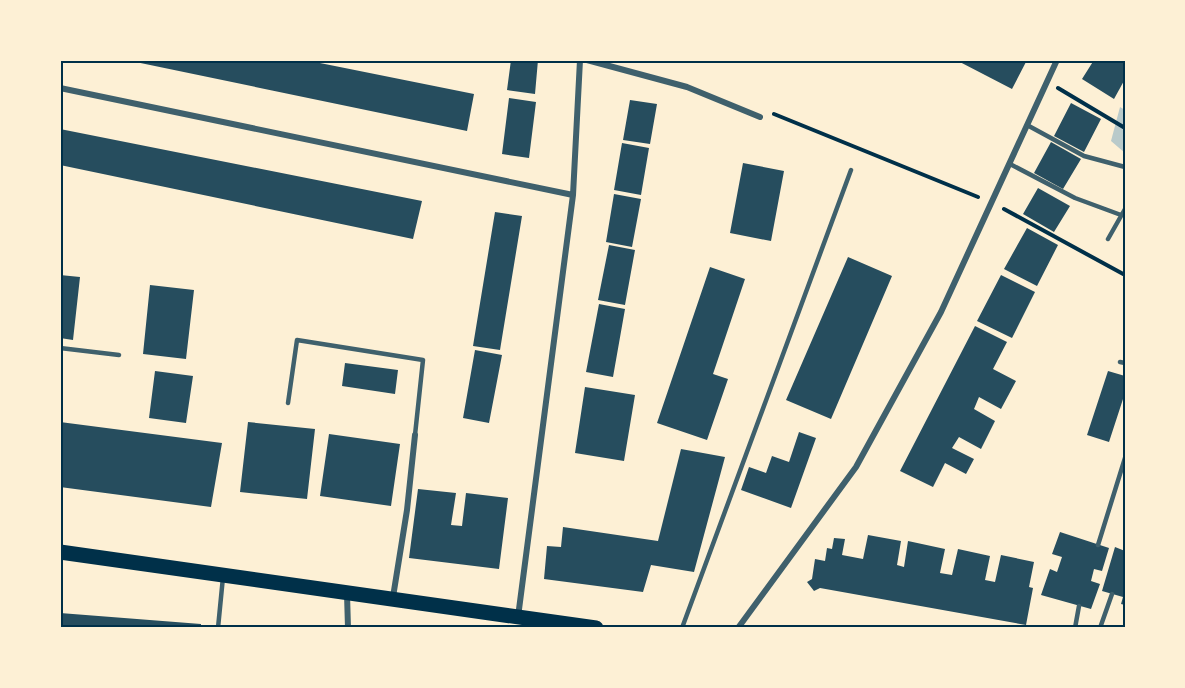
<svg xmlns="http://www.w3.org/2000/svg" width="1185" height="688" viewBox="0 0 1185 688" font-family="Commissioner,sans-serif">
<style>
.green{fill:#b9caca}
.building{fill:#264d5e}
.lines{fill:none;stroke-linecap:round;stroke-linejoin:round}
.path{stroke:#003049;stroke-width:4}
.service{stroke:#3f606c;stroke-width:4.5}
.minor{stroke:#3f606c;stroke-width:6}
.primary{stroke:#003049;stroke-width:15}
.neatline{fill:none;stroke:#003049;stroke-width:2}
</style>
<rect width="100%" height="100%" fill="#fdf0d5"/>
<path class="green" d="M1120 107 1125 110V153L1111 141Z"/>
<path class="building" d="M126 60H305L474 94 467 131Z
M511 60H538L535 94 507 90Z
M956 60H1027L1012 89Z
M1094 60H1125V79L1114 99 1082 79Z
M509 98 536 102 529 158 502 154Z
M630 100 657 104 650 144 623 140Z
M1071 103 1101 119 1084 152 1054 136Z
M60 129 422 201 413 239 60 165Z
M1051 142 1081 159 1063 189 1034 173Z
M622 143 649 148 641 195 614 190Z
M743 163 784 171 771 241 730 233Z
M1038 188 1070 206 1054 232 1023 214Z
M614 194 641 199 632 247 606 242Z
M495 212 522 216 500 350 473 346Z
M1027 228 1058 245 1037 286 1004 269Z
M609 245 635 250 625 305 598 300Z
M848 257 892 276 831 419 786 400Z
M710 267 745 279 713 374 728 379 707 440 657 423Z
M60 275 80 277 73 340 60 338Z
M1001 275 1035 292 1012 338 977 321Z
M150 285 194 290 186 359 143 354Z
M599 304 625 309 613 377 586 372Z
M975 326 1007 342 993 369 1016 381 1001 409 979 397 974 409 995 421 981 449 959 437 952 448 974 459 966 474 945 463 933 487 900 471Z
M475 350 502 355 489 423 463 418Z
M345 363 398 370 395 394 342 386Z
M155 371 193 376 186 423 149 418Z
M1108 371 1125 376V399H1123L1109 442 1087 435Z
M585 387 635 395 624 461 575 453Z
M60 422 222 443 211 507 60 487Z
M248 422 315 429 307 499 240 492Z
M799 432 816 438 791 508 741 490 749 467 766 473 772 456 789 462Z
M329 434 400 444 391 506 320 496Z
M681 449 725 457 694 572 651 565 643 592 544 579 547 546 561 547 563 527 658 541Z
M418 489 456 493 451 525 462 526 466 493 508 498 499 569 409 558Z
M1060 532 1109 548 1102 571 1094 569 1091 581 1100 584 1091 609 1041 595 1050 569 1057 572 1062 557 1052 554Z
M868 535 901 541 897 565 904 567 908 541 945 549 940 573 952 575 958 549 990 556 985 580 995 582 1001 555 1034 562 1029 587 1033 588 1026 625 820 588 814 591 807 582 812 579 815 559 825 561 827 548 832 549 834 538 845 539 842 555 863 559Z
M1115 547 1125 551V605L1121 604 1123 597 1102 591Z
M60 613 201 624V628H60Z"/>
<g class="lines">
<path class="path" d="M1058 88 1125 128
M774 114 978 197
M1004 209 1125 275"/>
<path class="service" d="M1027 125 1084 156 1125 167
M1010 164 1075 198 1121 215
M1108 239 1125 209
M60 348 119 355
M1120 362 1125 363
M288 403 297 340 423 360 415 435
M1098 545 1125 458
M218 628 223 577
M682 628 851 170
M1075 628 1079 606
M1100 628 1112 594"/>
<path class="minor" d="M587 60 687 87 760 117
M60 88 573 195
M347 594 348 628
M393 597 407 510 415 435
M518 617 573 195 580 60
M738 628 856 467 941 312 1057 60"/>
<path class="primary" d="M60 552 596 628"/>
</g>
<rect width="1185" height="688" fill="none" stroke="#fdf0d5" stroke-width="123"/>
<rect x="62" y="62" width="1062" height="564" class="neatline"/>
</svg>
